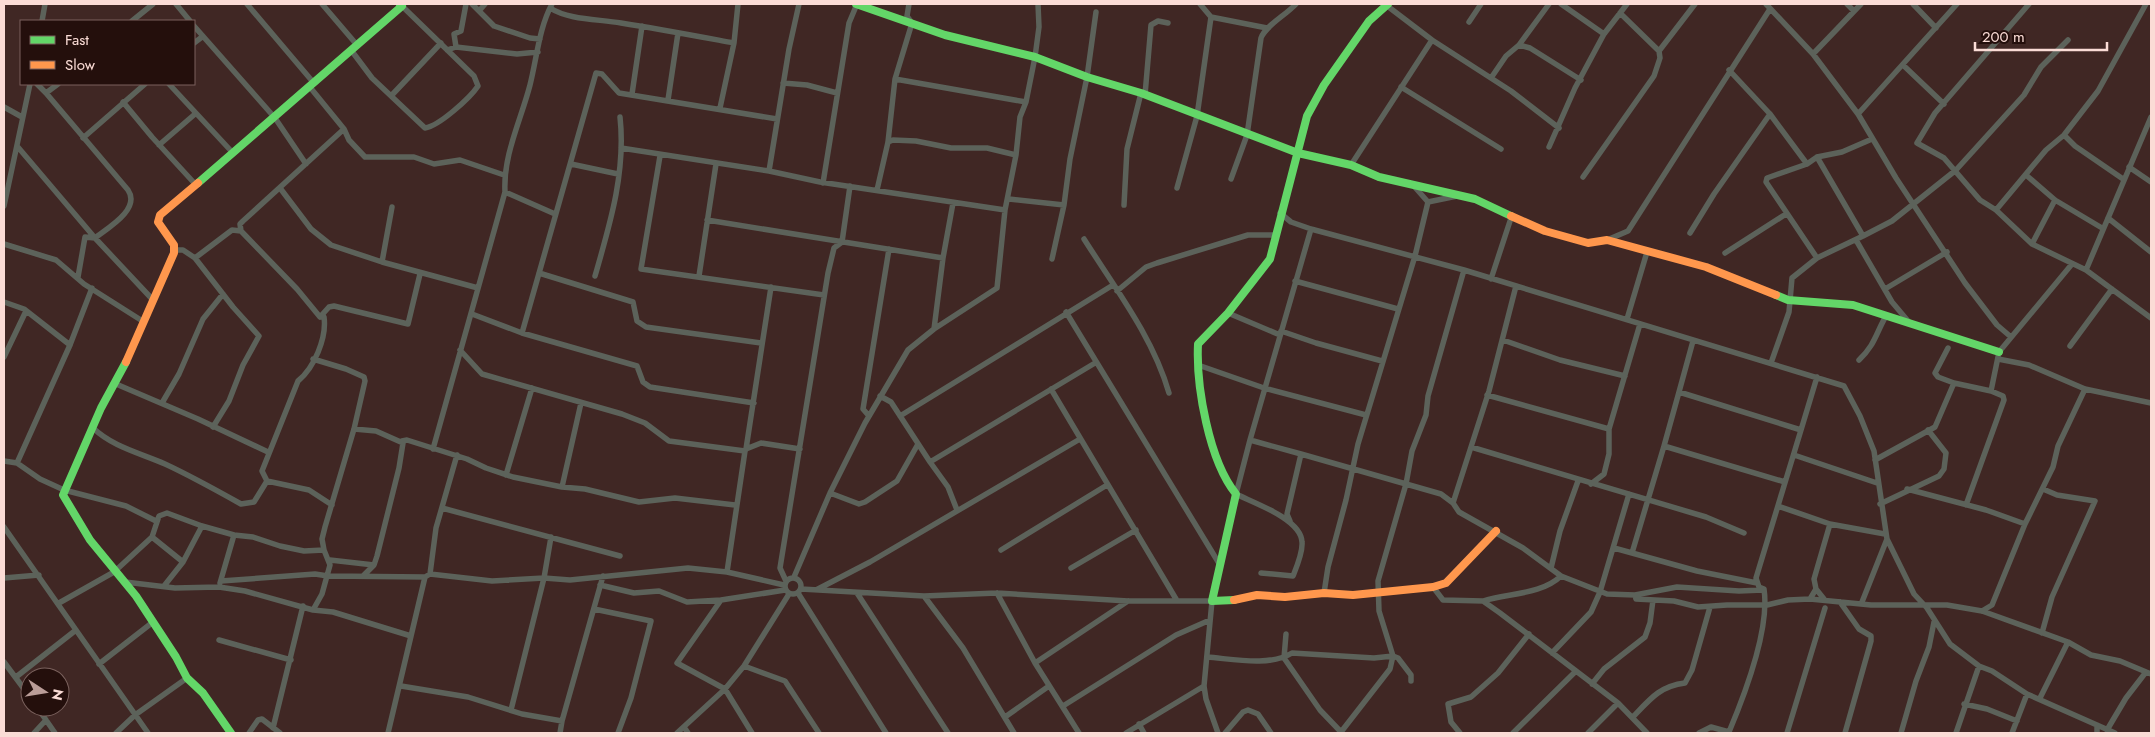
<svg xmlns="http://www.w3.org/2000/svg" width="2155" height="737" viewBox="0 0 2155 737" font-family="Jost,sans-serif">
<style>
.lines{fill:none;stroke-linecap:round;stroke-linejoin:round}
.street{stroke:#5c625a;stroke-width:5.5}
.fast{stroke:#63d668;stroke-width:8}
.slow{stroke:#ff974d;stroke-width:8}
</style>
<rect width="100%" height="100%" fill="#402724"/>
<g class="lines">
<path class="street" d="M176 4 190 21
M247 4 313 82
M322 4 357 45
M472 4 494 26 530 38 540 39
M1200 4 1211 17 1267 28
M1561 4 1604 34
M1766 4 1813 54 1858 114 1896 178 1965 283 1997 325 2011 337
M1847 4 1854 11
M1913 4 1936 28
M2029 4 1935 113 1917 143 1944 158 1980 200 1996 210 2032 244 2086 270 2151 318
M1386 5 1432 40 1511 91 1559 128
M550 8C569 20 598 19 621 23 659 29 696 36 734 43
M479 11 485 4
M42 21 45 4
M132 21 153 4
M1469 22 1481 4
M194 26 275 118 306 164
M194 43 202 37
M1519 45 1549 4
M456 47 454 34 461 31 466 4
M351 50 372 78 425 128C439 126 470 98 478 86L474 76 402 6
M447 50 456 47 517 54 538 52
M1659 51 1695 4
M1813 54 1861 4
M1903 65 1944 104
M1491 78 1506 56 1519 45 1530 48 1581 80
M895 79 1026 102
M783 83 807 85 837 93
M37 84 46 93 58 84
M169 84 233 153
M309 86 344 129 349 140 365 157H414L434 164 460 160 504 175
M1401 87 1501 149
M46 93 128 190C141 209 108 228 95 238L85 237 78 277
M632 94 642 26
M1145 95 1151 25 1158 21 1168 23
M391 96 441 43
M668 100 678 33
M123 102 152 137 196 185
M4 107 22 117
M720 108 734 43 738 4
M1770 114 1807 164
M1858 114 1957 4
M2064 135 2075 146 2123 179
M83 138 145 84
M888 142 893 140 916 141 951 148H987L1016 155
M159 145 195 114
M17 146 95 238 153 300
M1549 147 1575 88 1604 34 1627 4
M621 148 769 171 789 49 799 4
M660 156 641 269 824 295
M1817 157 1863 236 1817 258
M571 164 618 174
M1351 165 1432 40
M2129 167 2151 182
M769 171 820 182 1005 210
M2026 175 2055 200 2102 228
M1583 177 1654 76 1660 58 1659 51 1620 13
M1231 179 1247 135 1261 38C1265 26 1286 15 1296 4
M823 183 849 23 857 4
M1413 185 1428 202
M280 188 311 229 331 245 382 262 478 288
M1177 188 1197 116 1211 17
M877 190 888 142 895 79 912 23 907 16 909 4
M505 192 555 214
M1009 199 1064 205
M1428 202 1457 196
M1124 205 1127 149 1141 93
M4 206 30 84
M1996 210 2046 150 2064 135 2098 91 2146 4
M1280 213 1291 222 1311 229 1464 270 1844 386 1860 416 1874 451 1887 539 1914 594 1927 608 1950 644 1979 666 1992 671 2027 694 2115 733
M2108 218 2151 252
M707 220 943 258
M241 231 240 224 243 221 344 129
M1690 233 1714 194 1770 114 1729 70
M1863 236 1892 221 1956 170 2024 95 2041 67 2068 40
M1084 239C1115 288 1153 337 1169 393
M1607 240 1628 231 1770 9
M1856 240 1892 302 1908 321
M4 244 56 260 84 284 144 322
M2032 244 2055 200
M174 250H183L195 258 233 307 259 336 243 365 229 401 213 427
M1725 253 1786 214
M195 258 232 230 241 231 297 289 320 317H324C327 338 314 368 298 381L262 471 267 481 309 490 332 505
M1052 259 1064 205 1070 159 1087 77 1096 12
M382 262 392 207
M2086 270 2151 117
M539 273 633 302 637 321 646 327 761 343
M595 276C610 224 626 172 620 117
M699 276 716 164
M1491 279 1512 215
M1295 281 1398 309
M1885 289 1947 252
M1117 291 1146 267 1157 263 1248 235H1275
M4 302 24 309 70 345
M1066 312 1220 565
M1228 313 1280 335
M472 314 522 333 637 366 643 382 650 387 754 403
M320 317 329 307 334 306 408 324 420 274 422 273
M1627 319 1647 252
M934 329 943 258 953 203
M1281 331 1316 343 1382 361
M522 333 596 73 602 74 619 93 777 119
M1503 340 1560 360 1625 376
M2070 346 2112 289
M460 350 482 374 622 414 645 423 669 441 745 451 746 449 761 443 800 449
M4 357 26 311
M313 359 346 369 364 377 365 381 354 429 325 527 322 539 324 550
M1998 359 2029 365 2085 389 2151 403
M1859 360C1875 345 1876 333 1886 316
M1771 363 1789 312 1792 278 1817 258 1766 182 1767 178 1807 164 1817 157 1842 152 1872 139
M1198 365 1264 388 1366 415
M1954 383 1991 391 2003 396 2004 400 1966 505
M116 384 198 419 268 452
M1051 389 1176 599
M1991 391 1999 352 2072 264
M1679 392 1693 341
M1487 395 1609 429
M880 396 891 402 930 462 1095 363
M162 403 179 374 203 319 223 294
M869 416 863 409 889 249
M900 416 1113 285
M93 428C113 447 140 453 165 464 191 476 216 490 241 504L254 502 267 481
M354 429 376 431 403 443
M1250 440 1311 229
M403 443 402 441 407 440 467 459 486 468 513 477 562 487 585 489 639 502 675 498 735 505
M1664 446 1679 392 1801 430 1817 377
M1471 447 1706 517 1744 533
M433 449 505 192C503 155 521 120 530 85 537 57 539 28 552 4
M746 449 771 287
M1794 455 1877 483
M1875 460 1935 427 1954 383 1938 377 1935 373 1948 348
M4 461 17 463 40 479 64 490 126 506 156 521
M930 462 948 487 957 510
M17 463 70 345 92 288
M506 475 532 388
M1591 484 1604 474 1609 454V429L1640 324
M562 487 581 403
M1907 489 1986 510 2025 524
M830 493 859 504 865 502 897 481 918 444
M1453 503 1489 391 1516 286
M1880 504 1939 476 1944 469 1946 453 1928 430
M1778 506 1830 524
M442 508 620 556
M1290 521 1287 514 1301 454 1441 494 1453 503 1459 512 1523 548 1561 576
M4 527 148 733
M152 537 183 562
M1614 548 1697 571 1757 583
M1001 550 1107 485
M1632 553 1664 446 1785 482
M330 560 374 565
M1071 568 1136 530
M1551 568 1560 531 1578 481
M727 572 745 451
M1261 573 1293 576C1297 566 1303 552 1302 542 1301 519 1254 503 1236 494L1250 440 1301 454
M430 574 436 528 457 455
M364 575 374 565 377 556 399 468 403 443
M794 577 830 493 865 423 908 350 934 329 997 288 1005 210 1016 155 1020 117 1026 102 1035 57 1039 27 1038 4
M785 586a8 8 0 1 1 16 0a8 8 0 1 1-16 0Z
M4 578 39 575
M221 581 315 574 328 576 425 577 430 574 492 581 544 578 570 580 688 568 727 572 784 585
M786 581 780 568 828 273 834 248 842 242 850 186
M220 583 234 535
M600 585 634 593 659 591 687 602 721 600 677 663 725 689 752 733
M164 586 183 562 202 526
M1433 587 1443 600 1483 601 1500 613 1618 703 1647 733
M801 589 924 596 963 648 1014 733
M816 590 870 562 1080 439
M798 593 886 733
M857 593 948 733
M997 593 1035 663 1079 733
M1324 593 1328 567 1346 500 1358 444 1415 256 1428 202
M1635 595 1636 599 1674 601 1698 607 1727 605H1767L1788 600 1810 599 1816 589
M924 596 997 593 1128 601H1212L1204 686 1206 699 1218 733
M1810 599 1871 605H1947L1982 611 2068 642 2091 655 2120 661 2151 674
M1824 599 1816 589 1814 579 1830 524 1885 534
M721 600 785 590
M1483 601C1508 593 1541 595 1561 576L1607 594 1635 595 1677 587 1739 591 1763 590
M1840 602 1859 629 1871 636V641L1845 733
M1862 602 1887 539
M59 603 114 572 152 537 159 516 167 513 202 526 234 535 253 537 280 546 304 551 324 550 330 565 322 594 313 610 245 591 219 587 175 588 125 582
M594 609 651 621 631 698 618 733
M313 610 333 612 411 636
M1982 611 1992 605 2025 524 2053 467 2058 446 2085 389
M2042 633 2052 597 2095 501 2057 495 2043 489
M1286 634 1284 658 1320 710 1342 733
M219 640 291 660
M1552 653 1591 612 1600 592 1629 494
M1207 657C1233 659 1269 667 1292 653L1374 658 1393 656 1398 658 1411 675V681
M4 662 30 697
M1035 663 1128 601
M99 664 153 622
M744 666 785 681 819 733
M16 677 76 630
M1592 684 1604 669 1645 637 1650 623 1653 600
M401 686 468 697 522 714 562 721 603 576
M2040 698 2068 642
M1964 704 1987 709 2017 721
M1063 706 1176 635 1210 620
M37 707 55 733
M511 710 544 578 551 537
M1005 717 1049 686
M1633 717C1650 699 1660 686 1685 683L1692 670 1710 607
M1139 724 1144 733
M2097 725V733
M684 727 688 733
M273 728 303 606
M2107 730 2126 698 2146 672
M1341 732 1390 669 1393 656 1379 611 1378 581 1406 484 1412 451 1426 415 1428 396 1464 270
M34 733 46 720
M116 733 135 715 187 678
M249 733 258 720 262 719 280 733
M388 733 425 577
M560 733 562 721
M677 733 725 689 744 666 789 594
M1126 733 1204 686
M1225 733 1243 712 1248 710 1258 714 1271 733
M1460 733 1451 722 1448 704 1471 697 1498 673 1529 634
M1513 733 1576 671
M1588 733 1618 703
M1699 733 1711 727 1729 732C1745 694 1770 629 1764 589L1759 587 1756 578 1801 430
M1787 733 1825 608
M1901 733 1916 681 1929 647 1934 622
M1956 733 1979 666
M2012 733 2027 694"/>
<path class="fast" d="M856 4 945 35 1035 57 1087 77 1141 93 1298 153 1351 165 1379 177 1475 199 1511 216
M198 183 402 6 400 4
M1776 295 1788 300 1853 305 1999 352
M126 362 101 408 63 495 90 540 136 596 176 657 187 678 203 693 231 733
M1234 600 1212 601 1236 494C1209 461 1196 386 1198 344L1228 313 1270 259 1307 116 1324 85 1369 21 1388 4"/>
<path class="slow" d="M1511 216 1545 231 1588 243 1607 240 1706 267 1776 295
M126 362 174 253V245L158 222 160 215 198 183
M1234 600 1257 595 1285 597 1324 593 1353 595 1433 587 1446 583 1496 531"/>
</g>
<rect width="2155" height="737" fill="none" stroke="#fbdcd6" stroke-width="10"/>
<rect x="20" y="20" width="175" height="65" fill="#240f0c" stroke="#7a615d"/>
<rect x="30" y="36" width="25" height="8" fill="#63d668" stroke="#7a615d"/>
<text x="65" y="45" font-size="15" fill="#fbdcd6">Fast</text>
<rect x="30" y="61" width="25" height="8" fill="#ff974d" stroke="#7a615d"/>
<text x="65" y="70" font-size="15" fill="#fbdcd6">Slow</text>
<g transform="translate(45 692) rotate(102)"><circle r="24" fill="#240f0c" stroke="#7a615d"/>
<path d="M0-4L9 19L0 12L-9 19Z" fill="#ba9d98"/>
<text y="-8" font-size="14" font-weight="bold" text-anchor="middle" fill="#fbdcd6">N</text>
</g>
<path d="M1975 42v8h132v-8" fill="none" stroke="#fbdcd6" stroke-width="2.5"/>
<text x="1982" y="42" font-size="15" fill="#fbdcd6" stroke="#240f0c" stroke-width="4" paint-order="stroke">200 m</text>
</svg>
